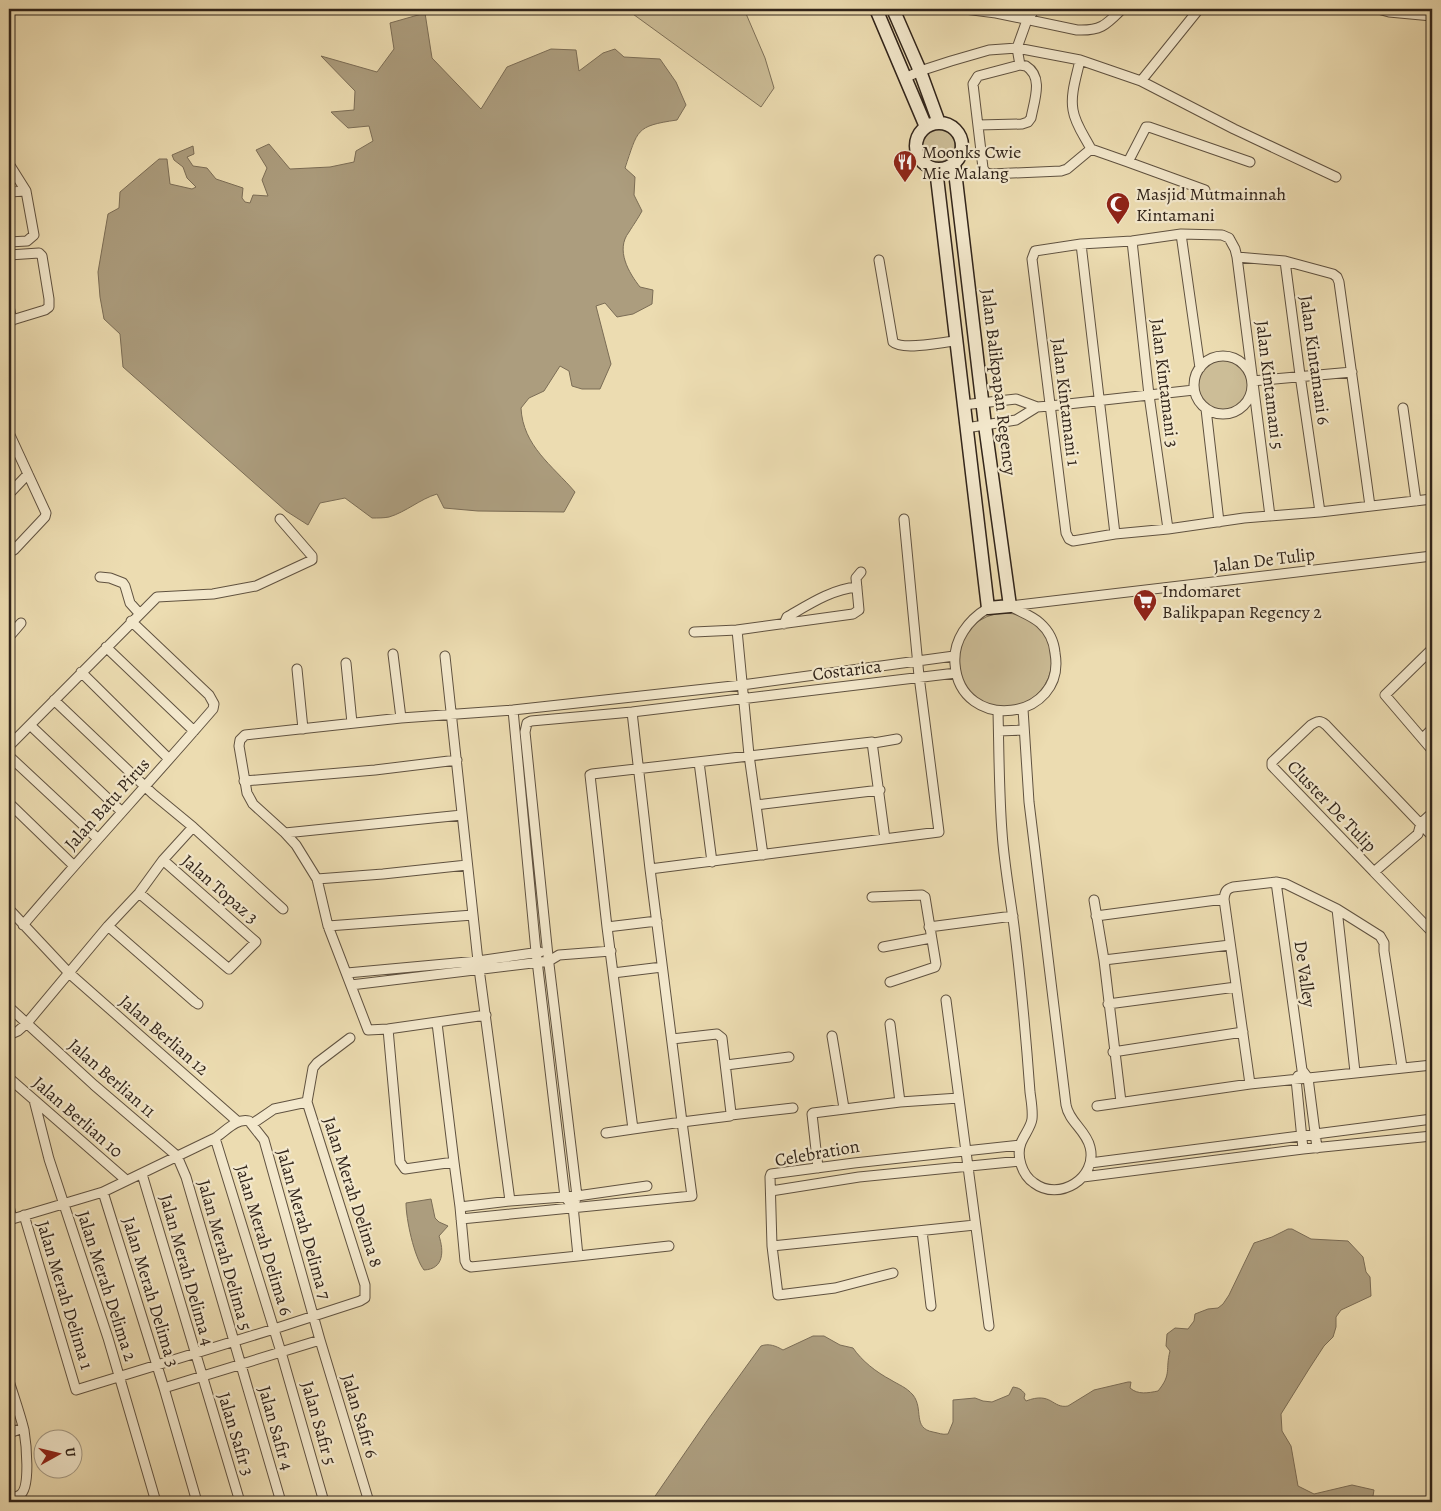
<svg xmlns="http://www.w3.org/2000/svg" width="1441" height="1511" viewBox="0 0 1441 1511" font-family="Alegreya,serif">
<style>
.green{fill:#ccbd97;stroke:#7e7058}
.water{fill:#ac9d7e;stroke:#7b6d56}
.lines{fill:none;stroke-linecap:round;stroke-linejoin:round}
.street-casing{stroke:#605240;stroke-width:11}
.secondary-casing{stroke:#31241a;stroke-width:15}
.street{stroke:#f3e8cc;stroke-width:9}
.secondary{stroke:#f3e8cc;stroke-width:12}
.labels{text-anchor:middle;stroke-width:4.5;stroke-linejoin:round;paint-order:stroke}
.poi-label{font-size:18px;fill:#31241a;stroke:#f3e8cc;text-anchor:start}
.street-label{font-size:18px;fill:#31241a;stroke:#f3e8cc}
</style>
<rect width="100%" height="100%" fill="#ecdcb1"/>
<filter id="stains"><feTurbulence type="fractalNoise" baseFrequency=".004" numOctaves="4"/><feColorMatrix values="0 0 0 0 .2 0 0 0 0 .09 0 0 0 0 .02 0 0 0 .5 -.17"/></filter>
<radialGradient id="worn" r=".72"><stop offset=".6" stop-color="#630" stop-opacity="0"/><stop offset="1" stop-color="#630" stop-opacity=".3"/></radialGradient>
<path class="green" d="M626 9H744L765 58 774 88 761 107Z
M921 145a17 17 0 1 1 34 0a17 17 0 1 1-34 0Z
M1198 385a26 26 0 1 1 52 0a26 26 0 1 1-52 0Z
M958 660a47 47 0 1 1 94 0a47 47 0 1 1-94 0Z"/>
<path class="water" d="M425 13 432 58 481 109 507 67 551 49 576 50 579 71 603 53 615 49 624 57 660 59 676 82 686 105 677 120C635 126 638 130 625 168L635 177 634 195 642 211C637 220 634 224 629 232 615 250 629 273 640 287L653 290 652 304 633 314 617 317 605 303 596 306 611 364 600 389H582L572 386 569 371 560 366 544 391 529 398 521 408C523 446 552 465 575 492L564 512 478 511 444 508 437 494C420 499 406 512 389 517 384 518 378 518 372 518L345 498 320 503 308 525 286 511 123 367 120 334 104 319 100 297 98 272 108 214 119 208 120 192 159 159H167L170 184 192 189 196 187 187 178 183 167 174 160 172 155 193 146 194 154 187 157 193 166 207 168 216 179 243 188 242 198 245 202 250 203 253 195 268 196 262 180 267 168 256 150 269 144 290 169 330 167 354 162 356 151 373 141 369 126 348 128 331 112 354 110 355 91 321 56 377 72 394 49 390 23Z
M431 1199 435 1218 439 1222 448 1226 439 1236C444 1251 444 1269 424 1270 414 1257 406 1219 406 1203Z
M1288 1229H1292L1311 1239 1348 1241 1363 1257 1366 1272 1370 1277 1371 1296 1341 1310 1336 1317V1327L1333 1337 1324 1346 1309 1369 1281 1414 1282 1431 1291 1446 1298 1486 1314 1494 1352 1485 1374 1490 1372 1502H1155L1148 1500 1123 1502H651L709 1418 761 1346C769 1343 776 1346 783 1350L813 1336H824L840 1345 853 1348C862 1361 876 1372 891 1380 899 1385 906 1387 913 1395 924 1409 912 1428 933 1432 939 1433 942 1435 948 1434L953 1422V1400L975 1398 983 1401 992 1402 1009 1395 1013 1387C1019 1388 1021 1389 1025 1394L1024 1398 1026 1401C1052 1391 1052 1409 1068 1406L1094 1390 1128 1382H1131L1130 1388C1138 1395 1148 1393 1158 1391 1172 1374 1165 1370 1170 1351L1166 1346 1167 1334 1175 1328 1188 1329 1194 1321 1195 1314 1208 1309 1218 1308 1223 1304 1229 1295 1254 1243 1272 1237Z"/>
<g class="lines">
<g class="street-casing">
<path id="street" d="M965 9 996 13 1077 30C1101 31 1106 25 1122 9
M1199 9 1141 81 1234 129 1336 177
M1378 9 1389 12 1432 16
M1080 60C1077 75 1070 94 1073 110 1075 124 1085 137 1091 149L1128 162 1144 131 1146 127H1149L1250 162
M1020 65 1017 48 1027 20 1035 9
M905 78 920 71 951 61 989 50 1017 48 1080 60 1141 81
M978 125 1022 124 1028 122 1031 118C1034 101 1044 77 1026 66L1020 65 978 76 973 84 983 168 986 173 991 174 1061 171 1067 169 1091 149
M1128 162 1205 190
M9 164 26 191 34 235 27 241 9 242
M9 192 26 191
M1181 234 1200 368
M1132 241 1149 395 1168 529
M1081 244 1115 534
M9 255 39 253 42 256 49 299V307L45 310 9 321
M1237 257 1285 261 1333 274 1337 277 1339 282 1370 506
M879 260 893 342C903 351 942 342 956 341
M1285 261 1300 375 1320 512
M9 306 12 321
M1194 385a29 29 0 1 1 58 0a29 29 0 1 1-58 0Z
M1252 381 1352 372
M963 405 1016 399 1037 407 1050 406 1194 390
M1403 408 1416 501
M1206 409 1219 522
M966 428 1016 420 1037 407
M9 433 46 513 45 517 14 550 9 551
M9 494 28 474
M1270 516 1237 257 1235 249 1229 238 1222 235 1181 234 1132 241 1081 244 1035 251 1032 259 1066 533 1069 539 1073 541 1115 534 1168 529 1244 518 1320 512 1432 499
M100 577 110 578 123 583 125 586 130 603 139 613
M1010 606 1432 556
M988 608C968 620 953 640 955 664 960 734 1067 721 1055 653 1054 641 1049 631 1040 623 1031 615 1020 612 1010 606
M784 624 787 617C808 605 832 589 857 587
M694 632 737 630
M9 637 21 623
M106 647 194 731
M1432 649 1385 695 1432 750
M393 654 401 718
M445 656 478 961 510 1201
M346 663 352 723
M297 669 303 729
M81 672 169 759
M54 700 153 794 193 827 283 909
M513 710 536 952 565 1197 573 1206
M998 711C999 752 999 792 1002 832 1004 864 1010 895 1014 926 1021 982 1026 1037 1030 1092 1031 1100 1033 1110 1032 1119 1031 1127 1024 1135 1021 1143 1016 1156 1022 1175 1034 1183 1059 1202 1098 1178 1090 1147 1086 1130 1069 1122 1066 1105L1029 802 1023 709
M632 712 650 869 682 1122 730 1116 731 1113 722 1038 717 1034 672 1039
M30 725 122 812
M999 731 1024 730
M1423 738 1432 729
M874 743 897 739
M9 746 157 597 213 594 256 586 312 560V556L280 519
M9 756 97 838
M699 762 712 862
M244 781 375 770 457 760
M9 803 73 865
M756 805 880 790
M1432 813 1421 823 1418 834 1374 872 1432 932
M285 833 462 815
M763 855 749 755 737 630 853 614 859 610 856 578 861 572
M650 869 939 832 919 676 904 519
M1374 872 1272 766V762L1311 725C1317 721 1320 720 1326 725L1432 836
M317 879 383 874 467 865
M1276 882 1302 1070 1308 1078 1317 1148
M139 893 229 969 256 942 163 860
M872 897 922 895 925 897 936 964 935 967 890 982
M1094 900 1104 960 1121 1102
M9 909 69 973 237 1121
M1337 909 1380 936 1384 943V951L1402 1067
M1096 916 1224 899
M23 925C85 852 150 782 213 709L214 704 209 695 131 621
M108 926 195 1002 198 1004
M328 926 473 915
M607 927 657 921
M929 927 1013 916
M883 947 931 938
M1104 960 1230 945
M347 973 478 961 540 952
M613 973 662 967
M351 985 549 961 559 955 611 951
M946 1000 989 1326
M1108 1004 1236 987
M9 1007 94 1085 177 1156 186 1177 281 1502
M486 1015 388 1029 368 1030 328 926 317 879 296 845 285 833 253 804 247 793 239 746 240 740 245 735 401 718 513 710 742 685 954 656
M890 1024 900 1102
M388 1029 400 1162 405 1169 454 1162 437 1023
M9 1035 18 1031 27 1023 108 926 139 893 163 860 193 827
M832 1036 844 1108
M1113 1052 1243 1032
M726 1065 789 1057
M1298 1076 1296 1079 1303 1149
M9 1078 126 1180
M1250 1084 1224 899C1225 892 1226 889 1233 887L1276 882 1286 884 1337 909 1355 1072
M34 1100 49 1159 108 1338 156 1502
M307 1102 313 1068 317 1063 350 1038
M1097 1106 1250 1084 1432 1065
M731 1115 793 1108
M606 1133 633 1129
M215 1138 281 1352 324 1502
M454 1162 460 1207 510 1201 577 1196 647 1186
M1090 1163 1432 1119
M818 1168 812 1114 813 1113 900 1102 959 1098
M142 1174 240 1502
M1083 1177 1303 1149 1432 1136
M771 1191 859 1177 1020 1161
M103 1192 164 1388 320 1340
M9 1206 12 1219
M460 1207 465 1261 467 1265 471 1267 578 1256 573 1206 577 1196 548 956 525 732 527 723 531 721 632 712 956 673
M24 1215 76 1390 274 1329 360 1301 365 1298V1285L307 1102 274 1109 252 1124
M461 1219 692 1196 682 1122 633 1129 607 927 590 775 592 774 872 742 885 839
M9 1220 103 1192 215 1138C226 1131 236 1118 249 1121L264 1140 320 1340 369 1502
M922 1231 931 1306
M772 1246 975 1225
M578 1256 669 1246
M893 1273 835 1288 778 1295 772 1246 770 1177 771 1174 854 1163 1020 1145
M9 1381C14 1397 20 1414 24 1430 26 1442 31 1488 20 1495 17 1497 12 1498 9 1499
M164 1388 197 1502
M9 1433 23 1428"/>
</g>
<g class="secondary-casing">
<path id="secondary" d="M876 9 926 127
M893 9 920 71 939 123
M916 146a23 23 0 1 1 46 0a23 23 0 1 1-46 0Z
M936 169 988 608 1010 606 985 425 954 163"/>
</g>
<use href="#street" class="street"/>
<use href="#secondary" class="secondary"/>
</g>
<defs>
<g id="restaurant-pin" transform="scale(1.25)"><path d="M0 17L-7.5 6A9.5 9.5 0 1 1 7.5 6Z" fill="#8f2418" stroke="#f3e8cc"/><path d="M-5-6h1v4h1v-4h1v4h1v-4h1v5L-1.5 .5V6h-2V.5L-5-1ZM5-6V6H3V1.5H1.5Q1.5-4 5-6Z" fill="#fff"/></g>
<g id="mosque-pin" transform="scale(1.25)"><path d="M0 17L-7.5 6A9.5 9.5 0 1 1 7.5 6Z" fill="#8f2418" stroke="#f3e8cc"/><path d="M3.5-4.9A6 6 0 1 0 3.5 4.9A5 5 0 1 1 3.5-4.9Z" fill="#fff"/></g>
<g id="supermarket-pin" transform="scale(1.25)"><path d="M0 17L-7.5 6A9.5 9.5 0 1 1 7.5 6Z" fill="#8f2418" stroke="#f3e8cc"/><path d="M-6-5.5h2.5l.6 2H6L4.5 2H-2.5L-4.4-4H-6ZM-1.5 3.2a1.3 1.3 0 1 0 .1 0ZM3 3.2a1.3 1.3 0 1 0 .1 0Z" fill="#fff"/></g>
</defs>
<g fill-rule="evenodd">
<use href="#restaurant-pin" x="905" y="162"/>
<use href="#mosque-pin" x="1118" y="204"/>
<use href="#supermarket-pin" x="1145" y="601"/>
</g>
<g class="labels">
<g class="poi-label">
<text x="922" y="158">Moonks Cwie<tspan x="922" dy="21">Mie Malang</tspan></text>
<text x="1136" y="200">Masjid Mutmainnah<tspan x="1136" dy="21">Kintamani</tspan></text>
<text x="1162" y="597">Indomaret<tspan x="1162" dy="21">Balikpapan Regency 2</tspan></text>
</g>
<g class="street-label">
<text transform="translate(1315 360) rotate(82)" y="6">Jalan Kintamani 6</text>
<text transform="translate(999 382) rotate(83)" y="6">Jalan Balikpapan Regency</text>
<text transform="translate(1165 383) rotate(83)" y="6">Jalan Kintamani 3</text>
<text transform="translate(1270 385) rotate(83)" y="6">Jalan Kintamani 5</text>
<text transform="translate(1066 402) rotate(83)" y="6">Jalan Kintamani 1</text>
<text transform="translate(1264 560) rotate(-7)" y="6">Jalan De Tulip</text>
<text transform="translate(847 670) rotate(-7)" y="6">Costarica</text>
<text transform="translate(107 804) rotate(-48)" y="6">Jalan Batu Pirus</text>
<text transform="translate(1332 806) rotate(46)" y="6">Cluster De Tulip</text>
<text transform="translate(220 889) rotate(41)" y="6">Jalan Topaz 3</text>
<text transform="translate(1305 974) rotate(82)" y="6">De Valley</text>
<text transform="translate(164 1035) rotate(41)" y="6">Jalan Berlian 12</text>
<text transform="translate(112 1078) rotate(41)" y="6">Jalan Berlian 11</text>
<text transform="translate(78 1117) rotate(41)" y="6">Jalan Berlian 10</text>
<text transform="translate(817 1153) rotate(-10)" y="6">Celebration</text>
<text transform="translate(353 1192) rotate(72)" y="6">Jalan Merah Delima 8</text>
<text transform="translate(304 1224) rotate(74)" y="6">Jalan Merah Delima 7</text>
<text transform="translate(264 1240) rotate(73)" y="6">Jalan Merah Delima 6</text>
<text transform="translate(225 1255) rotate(74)" y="6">Jalan Merah Delima 5</text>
<text transform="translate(187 1270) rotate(74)" y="6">Jalan Merah Delima 4</text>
<text transform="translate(107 1286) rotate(72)" y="6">Jalan Merah Delima 2</text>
<text transform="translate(151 1292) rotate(73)" y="6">Jalan Merah Delima 3</text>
<text transform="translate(65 1295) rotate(73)" y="6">Jalan Merah Delima 1</text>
<text transform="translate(360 1416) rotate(73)" y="6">Jalan Safir 6</text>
<text transform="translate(319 1423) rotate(74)" y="6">Jalan Safir 5</text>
<text transform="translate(276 1428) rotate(74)" y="6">Jalan Safir 4</text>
<text transform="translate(236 1434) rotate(73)" y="6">Jalan Safir 3</text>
</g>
</g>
<rect width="1441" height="1511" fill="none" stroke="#ecdcb1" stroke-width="30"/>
<rect x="10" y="10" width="1421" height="1491" fill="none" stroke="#31241a" stroke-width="2.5"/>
<rect x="15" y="15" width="1411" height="1481" fill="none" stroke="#31241a"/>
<g transform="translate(58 1454) rotate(82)"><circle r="24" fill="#f3e8cc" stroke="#a59a85"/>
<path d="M0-4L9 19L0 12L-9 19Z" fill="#8f2418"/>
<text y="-8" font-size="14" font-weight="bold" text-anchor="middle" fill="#31241a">U</text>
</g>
<rect width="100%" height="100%" filter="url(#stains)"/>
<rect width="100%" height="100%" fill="url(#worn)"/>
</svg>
